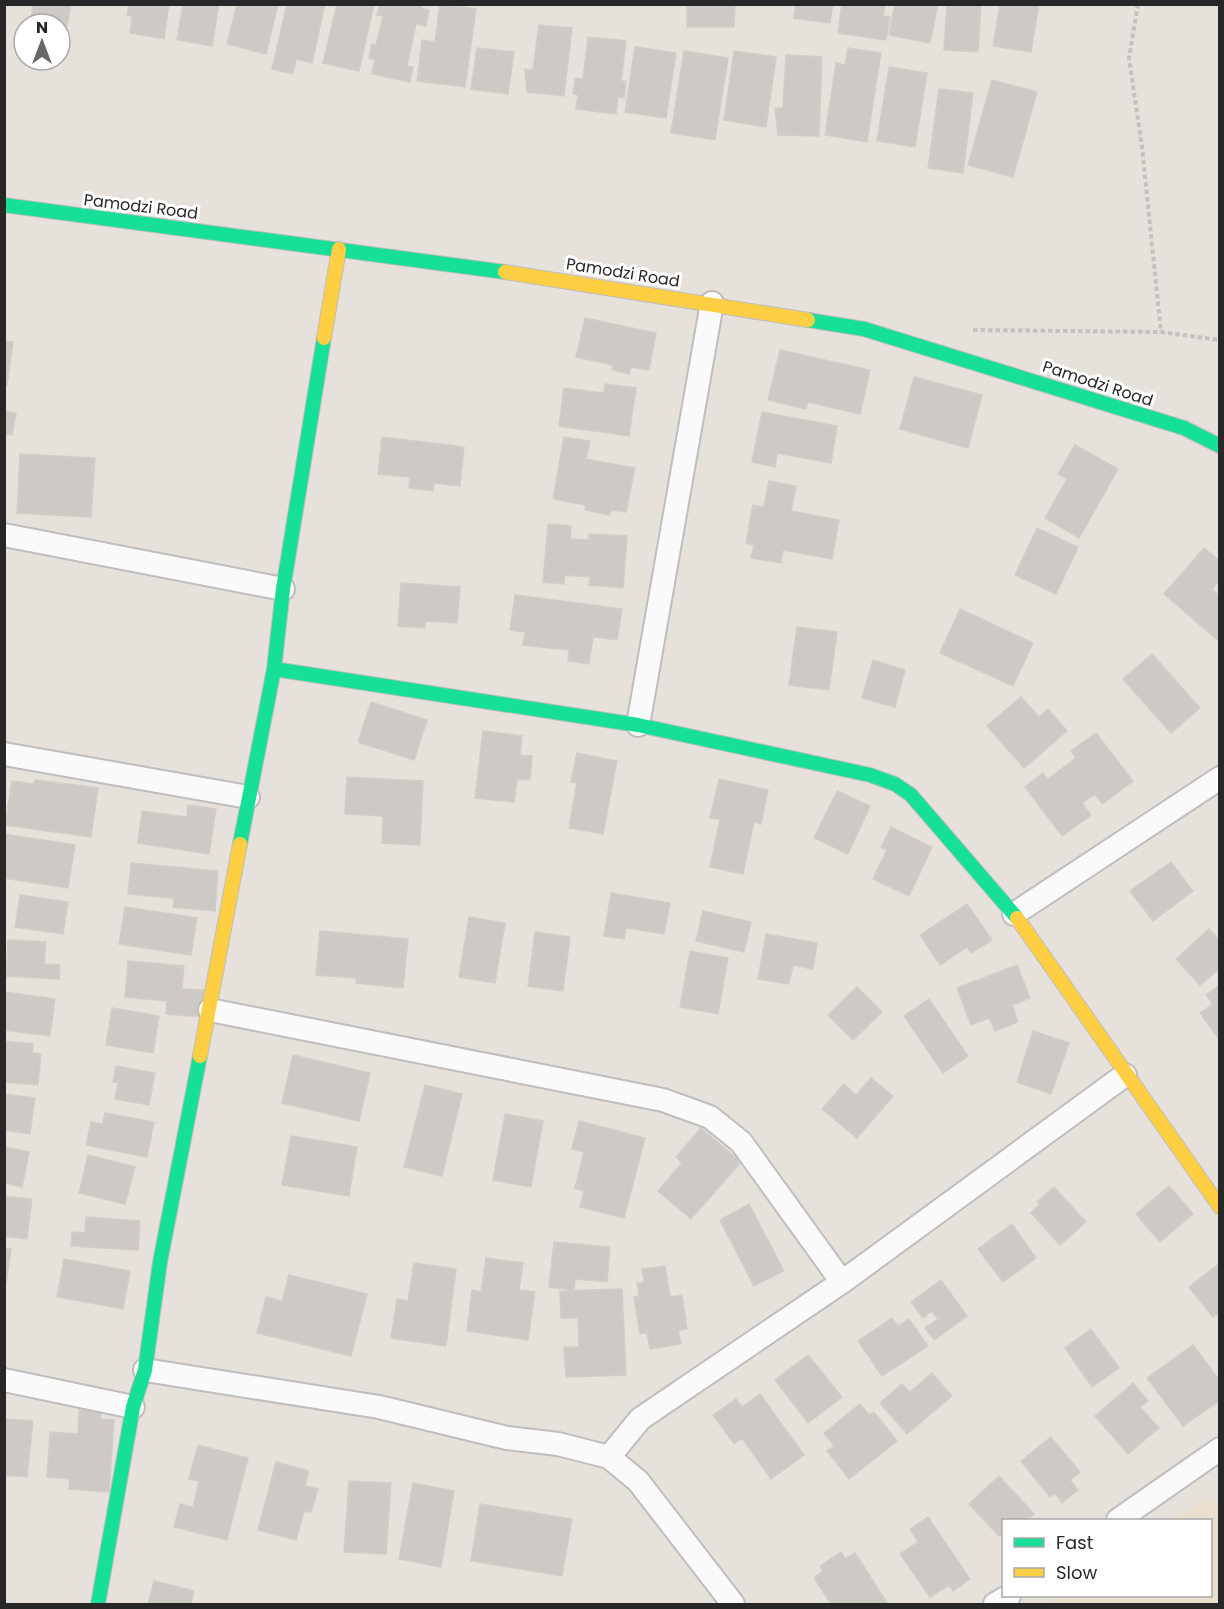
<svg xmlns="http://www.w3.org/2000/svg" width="1224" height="1609" viewBox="0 0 1224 1609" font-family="Poppins,sans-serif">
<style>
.education{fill:#eadfcf}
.building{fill:#cdc9c5;stroke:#d1cdc8;stroke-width:1.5}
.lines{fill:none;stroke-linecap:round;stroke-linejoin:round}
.street-casing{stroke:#bfbdbd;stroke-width:26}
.fast-casing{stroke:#bfbdbd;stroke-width:16}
.slow-casing{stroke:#bfbdbd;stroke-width:16}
.path{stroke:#c2c2c1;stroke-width:4;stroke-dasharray:4.5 3;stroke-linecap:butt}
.street{stroke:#fbfafa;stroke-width:22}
.fast{stroke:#16e098;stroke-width:14}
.slow{stroke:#ffcf43;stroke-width:14}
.labels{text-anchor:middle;stroke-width:6;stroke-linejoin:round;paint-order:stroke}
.street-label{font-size:16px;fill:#272727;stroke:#fff}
</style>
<rect width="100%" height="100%" fill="#e6e1db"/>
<path class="education" d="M1212 1495 1219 1507V1604H1046L1060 1596H1210V1520H1173Z"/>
<path class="building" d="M33 4H71L66 32 60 31V24H42V21L31 20Z
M129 4H169L164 39 130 33 132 16 127 15Z
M183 4H219L212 46 177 40Z
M237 4H278L266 54 227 44Z
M287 4H325L312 63 296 59 293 74 272 69Z
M337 4H374L359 71 323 63Z
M380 4H422L421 8 429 10 426 26 416 24 407 66 413 67 410 82 372 74 375 60 369 58 372 44 376 45 383 16 377 15Z
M440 4 476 9 465 87 417 81 422 40 435 42Z
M687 4H735L734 27H687Z
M796 4H833L830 23 794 18Z
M842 4H885L883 16 890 17 886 40 838 33Z
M895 4H938L930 43 889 35Z
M947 4H981L978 52 944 50Z
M1000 4H1039L1031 52 993 46Z
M539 25 572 28 564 96 527 92 525 69 533 70Z
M588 37 626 41 621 81H626L624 98 618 97 616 114 576 109 578 95 573 94 575 78 583 79Z
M635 47 676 53 666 118 625 112Z
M477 48 514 52 508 94 471 89Z
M848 48 881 53 867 142 825 135 836 63 845 65Z
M684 51 728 58 715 140 671 133Z
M734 51 776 57 766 127 724 120Z
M786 55 822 57 819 136 778 135 775 108H783Z
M889 67 927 73 915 147 877 141Z
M992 80 1037 92 1013 177 968 165Z
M939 89 973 93 963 173 928 168Z
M585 318 656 333 649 370 631 367 629 374 612 370 613 365 576 357Z
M4 341 13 342 7 385 4 384Z
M780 350 870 370 860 414 808 402 806 409 768 400Z
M914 377 982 395 968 448 900 429Z
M605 384 636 388 629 436 559 426 564 388 604 393Z
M4 411 16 413 12 435 4 434Z
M762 412 837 426 831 463 777 453 775 467 752 462Z
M382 437 464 447 460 486 434 483 433 491 409 488 410 477 378 474Z
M564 437 590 441 586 459 635 468 626 512 611 510 610 515 585 510 586 505 553 499Z
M1075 445 1118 469 1079 538 1045 518 1067 479 1058 474Z
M20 454 95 458 91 517 17 513Z
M769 481 796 486 791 511 839 520 832 559 783 550 781 563 751 558 754 545 746 543 753 505 764 507Z
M548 524 571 526 570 539 589 540V534L627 536 623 588 589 585 590 577 565 575 564 584 543 582Z
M1037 528 1078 547 1056 594 1015 575Z
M1204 548 1220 561V580L1212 589 1220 596V642L1164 594Z
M401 583 460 587 457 623 425 621V628L398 626Z
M515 595 622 609 617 640 593 637 589 664 568 661 569 650 523 645 525 632 510 630Z
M960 609 1033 643 1013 686 940 653Z
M797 627 837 632 829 690 789 685Z
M1152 654 1200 708 1171 733 1123 679Z
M873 660 905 670 895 707 862 698Z
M1021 697 1039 717 1048 709 1067 731 1024 768 987 726Z
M371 702 427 720 414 760 358 742Z
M483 731 522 736 520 755 532 756 530 780 517 779 514 802 475 798Z
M1096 733 1133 781 1102 804 1095 794 1082 803 1091 815 1062 836 1025 787 1043 773 1048 779 1076 758 1071 751Z
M577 753 617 761 603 834 569 828 577 783 571 782Z
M347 777 423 781 420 845 382 843 383 816 345 814Z
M719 779 768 790 761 824 754 822 743 874 710 867 720 819 710 818Z
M35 780 98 788 91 837 5 825 12 781 34 784Z
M837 791 870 806 848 854 814 838Z
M188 805 216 809 209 854 138 843 142 811 187 817Z
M891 827 932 847 909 896 873 879 887 850 881 847Z
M4 834 75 845 68 888 4 878Z
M1171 862 1193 891 1153 921 1130 891Z
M131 863 218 871 215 911 173 907 174 898 128 894Z
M611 893 670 903 664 934 626 928 624 939 604 936Z
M20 895 68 902 63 934 15 927Z
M967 904 992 940 971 953 967 947 940 965 920 935Z
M125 907 197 918 191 955 119 944Z
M703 911 751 922 744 952 696 941Z
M469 917 505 923 495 983 459 977Z
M1209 929 1220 941V968L1200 985 1176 959Z
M320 931 408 939 403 988 356 983V978L316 975Z
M535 932 570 937 563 991 528 986Z
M766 934 817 943 813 969 793 965 789 984 758 979Z
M8 940 46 942 44 964 60 965 59 979 6 976Z
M690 951 728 958 718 1014 680 1007Z
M128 961 184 966 182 989 206 990 204 1017 166 1014 167 1001 125 997Z
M1017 965 1030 998 1012 1005 1018 1022 995 1031 989 1018 971 1025 957 988Z
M1220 985V1041L1200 1013 1213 1004 1206 995Z
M857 987 882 1012 853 1040 828 1015Z
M4 992 55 999 50 1036 4 1030Z
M929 999 968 1056 943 1073 904 1016Z
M112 1008 159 1016 153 1053 106 1045Z
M1033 1031 1069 1043 1051 1094 1017 1082Z
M4 1041 33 1044 32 1053 41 1054 38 1085 4 1082Z
M293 1055 370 1073 359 1121 282 1103Z
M116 1066 155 1073 149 1105 115 1099 118 1083 113 1082Z
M871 1078 893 1096 857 1138 822 1109 844 1084 856 1095Z
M425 1085 462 1094 442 1176 404 1167Z
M4 1094 35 1098 30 1134 4 1130Z
M105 1113 154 1122 147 1157 86 1145 91 1122 103 1124Z
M505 1114 543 1121 531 1187 493 1180Z
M579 1121 645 1138 624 1218 580 1207 584 1191 575 1188 584 1152 572 1149Z
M701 1128 741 1162 691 1219 658 1191 682 1163 676 1157Z
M291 1136 357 1147 349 1196 282 1185Z
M4 1147 29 1152 22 1187 4 1183Z
M88 1155 135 1167 125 1204 79 1193Z
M1169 1186 1193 1214 1160 1242 1136 1214Z
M1054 1187 1086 1222 1060 1245 1031 1213 1040 1204 1037 1202Z
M4 1196 32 1199 27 1239 4 1236Z
M749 1204 784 1271 754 1286 720 1220Z
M86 1217 140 1221 138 1250 71 1246 72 1232 85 1233Z
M1012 1224 1036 1258 1003 1282 978 1249Z
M554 1242 610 1247 607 1282 575 1279 574 1290 549 1287Z
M4 1248 11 1249 6 1284 4 1283Z
M486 1258 523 1263 519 1290 535 1292 528 1340 467 1331 472 1290 481 1292Z
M64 1259 130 1271 123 1309 57 1297Z
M414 1263 456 1269 446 1346 391 1338 397 1299 408 1301Z
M1220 1263V1312L1213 1317 1189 1287Z
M665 1266 670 1297 682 1295 687 1329 678 1331 681 1344 650 1349 647 1333 640 1334 634 1297 639 1296 637 1283 644 1282 642 1269Z
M289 1275 367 1294 351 1356 257 1333 266 1297 282 1301Z
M941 1280 967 1316 934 1340 925 1328 938 1319 932 1311 923 1318 911 1302Z
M622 1289 626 1375 566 1377 564 1347H579L578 1318H561L560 1291Z
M892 1318 898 1326 909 1319 928 1346 882 1376 858 1341Z
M1091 1329 1119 1368 1092 1387 1065 1348Z
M1193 1345 1220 1381V1400L1183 1426 1147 1378Z
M808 1355 842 1397 808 1423 775 1380Z
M932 1373 952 1396 907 1434 880 1403 902 1384 910 1392Z
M1133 1383 1148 1401 1140 1407 1159 1428 1128 1454 1095 1416Z
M760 1394 804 1455 771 1479 742 1438 734 1444 713 1415 736 1399 742 1407Z
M860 1404 869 1415 874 1412 897 1441 849 1479 827 1451 834 1446 824 1433Z
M79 1410 101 1412 100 1419 114 1420 109 1492 69 1489 70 1479 47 1477 50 1432 78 1434Z
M4 1419 33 1421 27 1477 4 1475Z
M1051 1437 1080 1472 1070 1480 1078 1490 1062 1503 1055 1493 1050 1497 1021 1461Z
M198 1445 248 1458 227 1540 174 1527 180 1504 193 1507 199 1481 189 1479Z
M276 1462 309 1471 305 1486 318 1489 311 1512 304 1511 296 1540 258 1530Z
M999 1476 1034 1514 1027 1520H1004V1532L999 1536 969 1504Z
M349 1481 391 1483 386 1554 344 1552Z
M413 1483 454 1491 441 1567 399 1559Z
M480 1504 572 1519 562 1576 471 1561Z
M928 1517 970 1579 953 1591 949 1585 930 1597 900 1554 918 1542 910 1529Z
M841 1552 845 1559 855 1553 888 1604H831L814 1578 823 1571 820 1566Z
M154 1581 194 1591 191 1604H148Z"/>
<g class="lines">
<g class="street-casing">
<path id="street" d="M4 535 283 589
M638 725 712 303
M4 754 248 797
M1014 914 1220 778
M210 1010 663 1100 710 1117 741 1142 842 1282 1125 1075
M145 1370 379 1407 507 1438 558 1444 609 1457 640 1419 842 1282
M4 1380 133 1407
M609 1457 638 1481 733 1604
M1118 1520 1220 1449
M995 1604 1009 1596"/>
</g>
<g class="fast-casing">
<path id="fast" d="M4 205 505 272
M808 320 864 329 1184 428 1220 446
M274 669 638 725 870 775 895 784 911 795 1017 918
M240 844 274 669 283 589 324 338
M98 1604 133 1407 145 1370 160 1262 200 1056"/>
</g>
<g class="slow-casing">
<path id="slow" d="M505 272 808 320
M324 338 339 249
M1017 918 1220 1207
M200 1056 240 844"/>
</g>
<path class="path" d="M1138 4 1129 58 1142 147 1161 332
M973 330 1161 332 1220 340"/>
<use href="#street" class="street"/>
<use href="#fast" class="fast"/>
<use href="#slow" class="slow"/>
</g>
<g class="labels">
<g class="street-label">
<text transform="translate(141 206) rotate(7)" y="6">Pamodzi Road</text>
<text transform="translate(623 272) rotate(9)" y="6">Pamodzi Road</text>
<text transform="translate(1098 383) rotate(18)" y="6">Pamodzi Road</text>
</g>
</g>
<rect width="1224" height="1609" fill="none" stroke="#272727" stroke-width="12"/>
<rect x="1002" y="1519" width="210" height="78" fill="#ffffff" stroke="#a9a9a9" stroke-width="1.5"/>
<rect x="1014" y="1538" width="30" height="9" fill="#16e098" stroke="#a9a9a9" stroke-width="1.5"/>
<text x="1056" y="1549" font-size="18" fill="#272727">Fast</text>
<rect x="1014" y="1568" width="30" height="9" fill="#ffcf43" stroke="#a9a9a9" stroke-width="1.5"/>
<text x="1056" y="1579" font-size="18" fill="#272727">Slow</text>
<g transform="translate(42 42)"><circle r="28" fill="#ffffff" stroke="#a9a9a9" stroke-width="1.5"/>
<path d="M0-4.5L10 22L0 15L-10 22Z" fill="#6a6866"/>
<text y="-9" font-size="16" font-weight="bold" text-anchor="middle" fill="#272727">N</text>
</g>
</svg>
